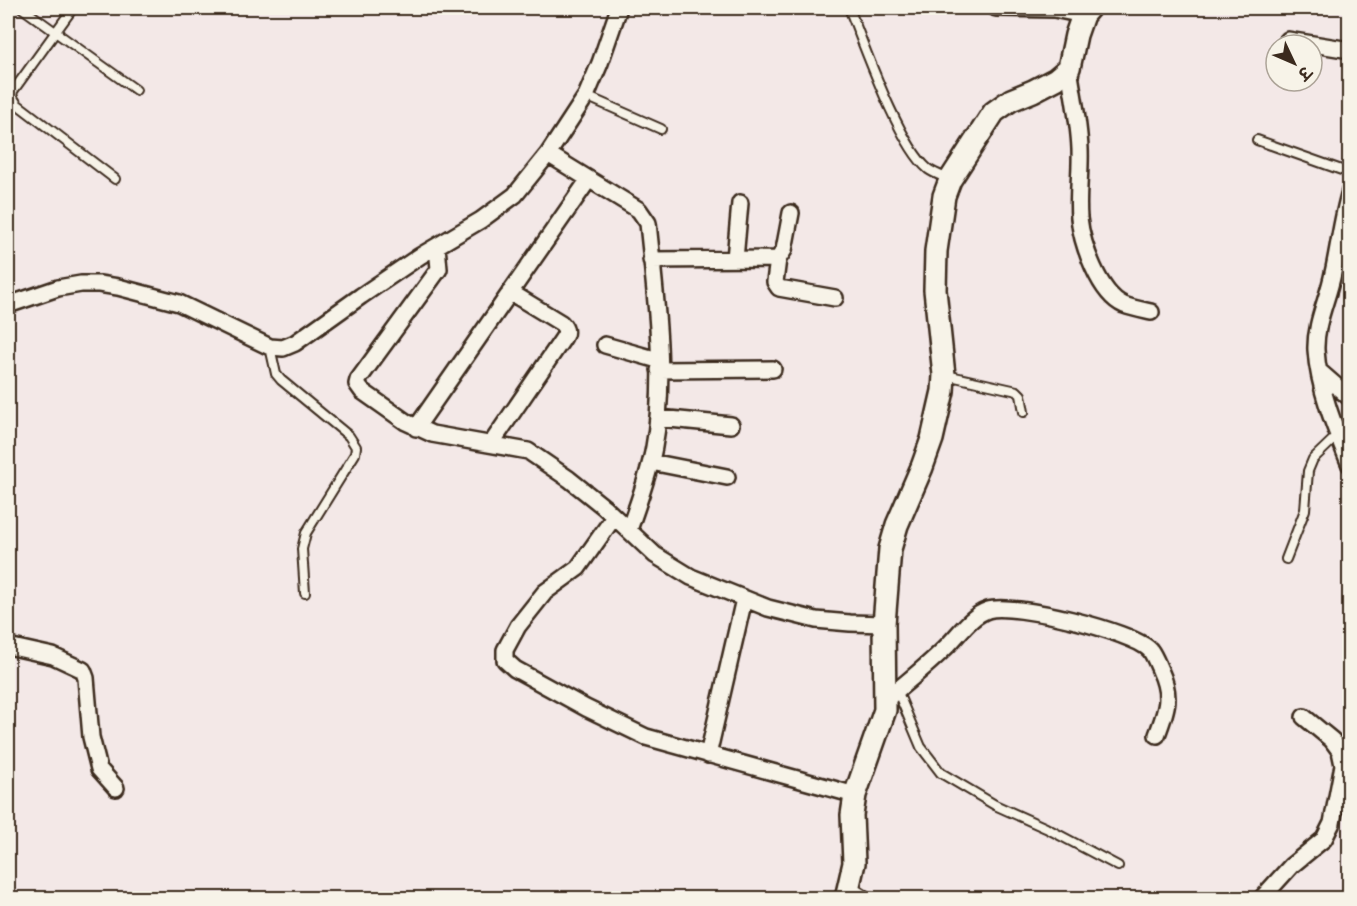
<svg xmlns="http://www.w3.org/2000/svg" width="1357" height="906" viewBox="0 0 1357 906" font-family="'Playpen Sans','Playpen Sans Deva',sans-serif">
<style>
.lines{fill:none;stroke-linecap:round;stroke-linejoin:round}
.lane-casing{stroke:#3b2a1e;stroke-width:12}
.street-casing{stroke:#3b2a1e;stroke-width:20}
.secondary-casing{stroke:#3b2a1e;stroke-width:26}
.lane{stroke:#f7f3e8;stroke-width:8}
.street{stroke:#f7f3e8;stroke-width:15}
.secondary{stroke:#f7f3e8;stroke-width:21}
</style>
<rect width="100%" height="100%" fill="#f3e8e7"/>
<filter id="ink" filterUnits="userSpaceOnUse"><feTurbulence type="fractalNoise" baseFrequency=".0167" numOctaves="2"/><feDisplacementMap in="SourceGraphic" scale="12" xChannelSelector="R" yChannelSelector="G"/><feConvolveMatrix kernelMatrix="1 2 1 2 8 2 1 2 1" color-interpolation-filters="sRGB"/></filter>
<g filter="url(#ink)">
<g class="lines">
<g class="lane-casing">
<path id="lane" d="M22 8 136 90
M73 8 13 91 12 96 17 104 115 179
M849 8C864 45 899 145 928 169 935 174 942 176 949 179
M586 96 661 129
M1257 140 1350 173
M270 347 276 374 281 380 349 436 356 447 355 454 306 533 302 549 305 593
M946 375 1017 391 1021 395 1024 412
M1286 559 1305 510 1308 471 1313 459 1338 435
M897 690 921 747 941 773 995 805 1046 828 1118 866
M850 886 870 898"/>
</g>
<g class="street-casing">
<path id="street" d="M996 8 1054 9 1083 15
M1288 40 1350 50
M1069 68C1073 95 1079 122 1080 149 1081 172 1077 195 1079 218 1082 244 1099 294 1124 305 1132 308 1142 310 1151 312
M548 154 639 210 648 223C655 293 667 377 654 447 649 475 638 503 629 530
M1350 191C1342 218 1339 246 1333 273 1328 299 1315 323 1316 350 1318 387 1336 431 1350 465
M437 246 439 269 358 380 357 384 362 391 406 422 432 434 528 451 569 479 604 507 655 555 691 577 768 608 816 620 850 623 884 624
M735 259 740 203
M778 259 775 282 779 288 835 298
M651 260 778 259 784 250 791 213
M8 305 58 288 81 284H99L118 287 179 303 270 347 283 348 295 343 361 296 420 256 481 220 515 195 548 154 586 96 600 63 619 8
M605 345 658 360
M659 370 773 369
M1319 371 1350 398
M659 418 731 425
M416 428 589 179
M491 444 562 340C567 333 567 329 561 323L510 292
M651 462 727 477
M614 517 578 568 545 592 518 626 505 650V660L515 669 586 708 646 737 855 795
M8 646 53 656 83 670 86 678 91 737 99 769 116 788
M886 700C905 683 926 667 944 649 958 636 970 616 988 610 1013 602 1132 631 1150 650 1154 655 1157 663 1160 670 1172 696 1167 709 1157 735
M708 755 744 599
M1262 898 1291 866 1324 839 1332 823 1343 765 1340 751 1332 740 1304 717"/>
</g>
<g class="secondary-casing">
<path id="secondary" d="M846 898 854 863 852 815 855 795 885 710 884 624 890 549 897 525 922 467 932 439 943 391 944 375 935 290 936 251 944 196 950 180 994 112 1011 100 1033 91 1056 79 1069 68 1076 35 1083 15 1089 8"/>
</g>
<use href="#lane" class="lane"/>
<use href="#street" class="street"/>
<use href="#secondary" class="secondary"/>
</g>
</g>
<rect width="1357" height="906" fill="none" stroke="#f7f3e8" stroke-width="30"/>
<rect x="15" y="15" width="1327" height="876" fill="none" stroke="#3b2a1e" stroke-width="2" filter="url(#ink)"/>
<g transform="translate(1294 63) rotate(134)"><circle r="28" fill="#f7f3e8" stroke="#aca397" stroke-width="1.5"/>
<path d="M0-4.5L10 22L0 15L-10 22Z" fill="#3b2a1e"/>
<text y="-9" font-size="16" font-weight="bold" text-anchor="middle" fill="#3b2a1e">उ</text>
</g>
</svg>
